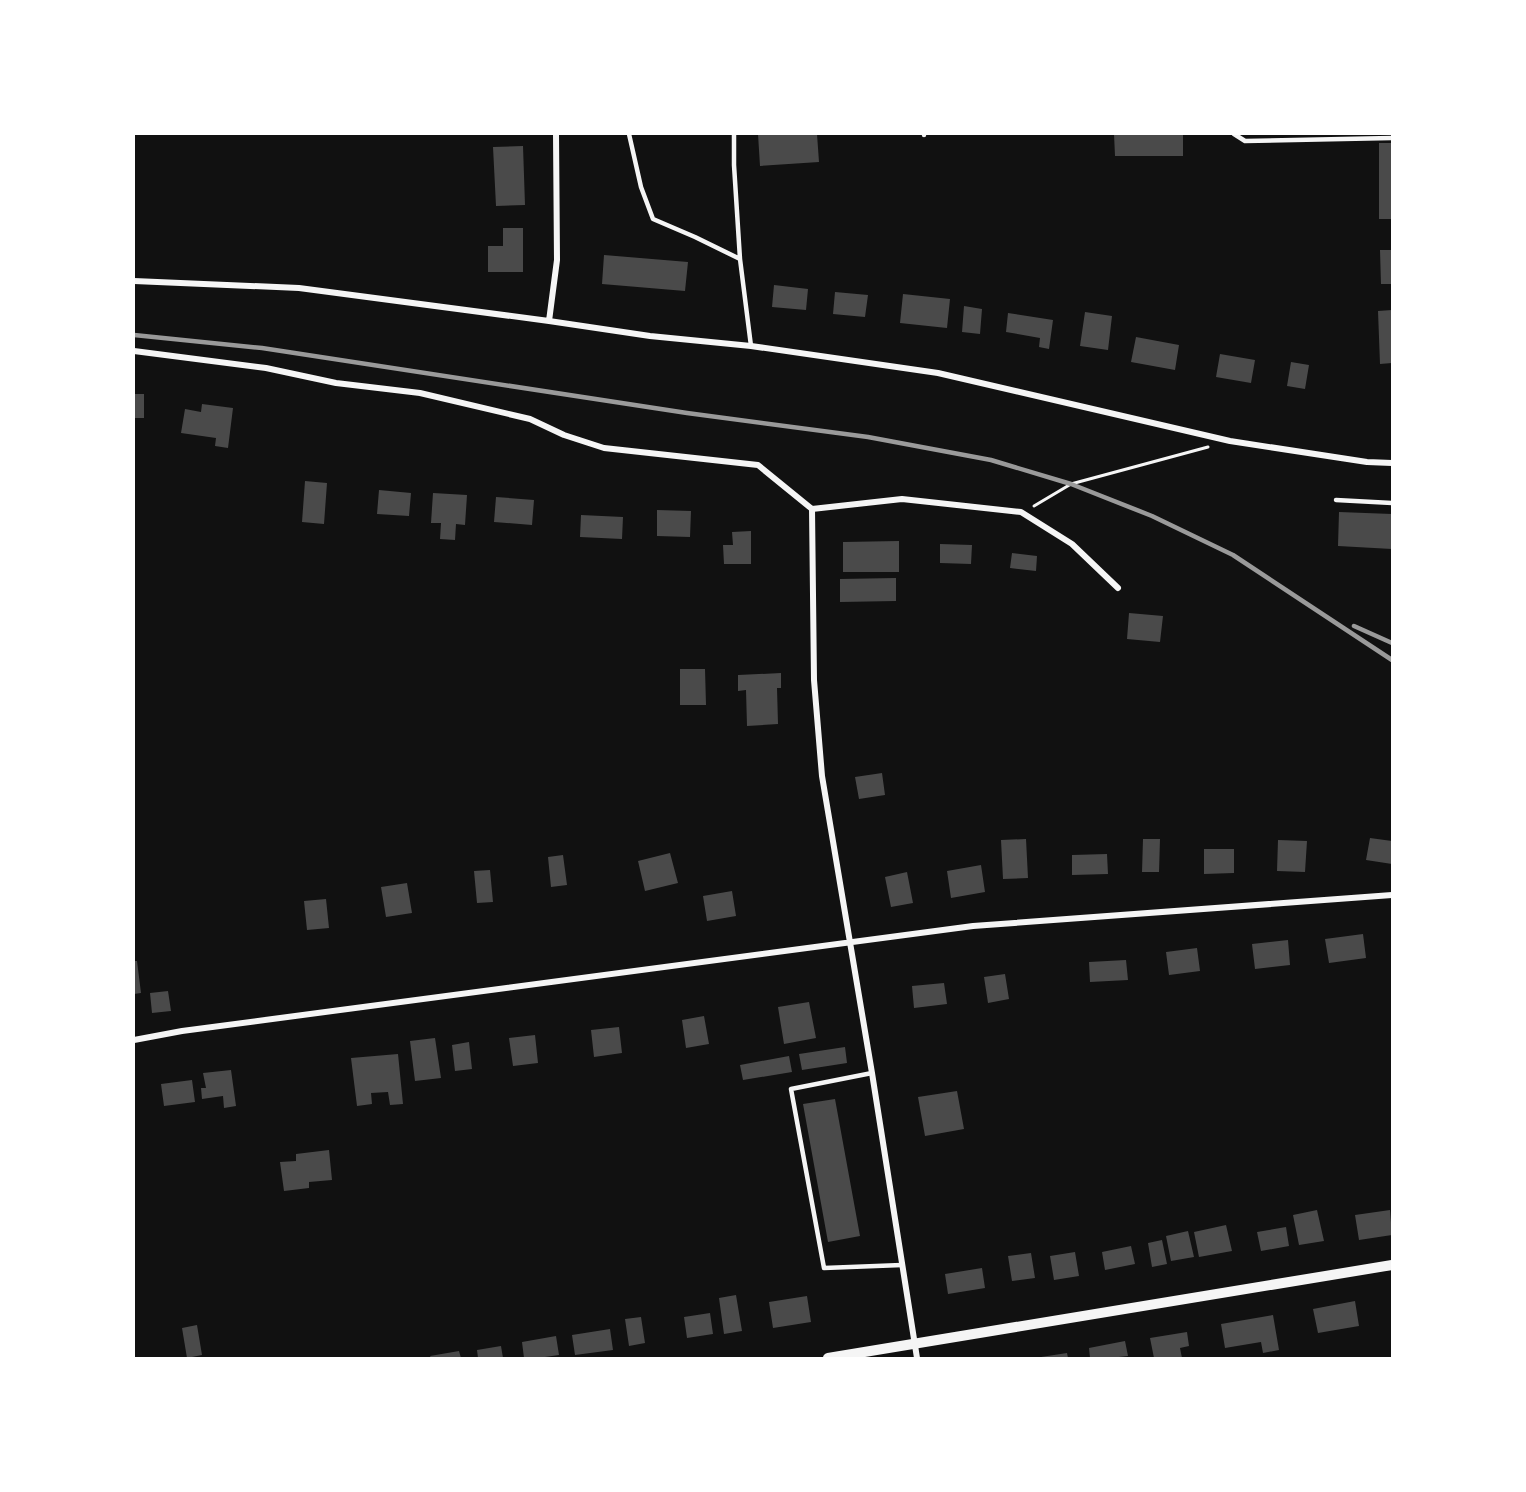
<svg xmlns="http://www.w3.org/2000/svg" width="1526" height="1492" viewBox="0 0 1526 1492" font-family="Inter,sans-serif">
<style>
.building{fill:#4a4a4a}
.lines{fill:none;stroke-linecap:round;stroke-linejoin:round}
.path{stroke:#f5f5f5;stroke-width:3}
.service{stroke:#f5f5f5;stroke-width:4.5}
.minor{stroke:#f5f5f5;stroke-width:6}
.tertiary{stroke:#f5f5f5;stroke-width:10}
.rail{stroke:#9a9a9a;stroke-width:4.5}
</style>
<rect width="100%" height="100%" fill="#111"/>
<path class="building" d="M758 134H817L819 162 760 166Z
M1114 134H1183V156H1115Z
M1379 143H1392V219H1379Z
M523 146 525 205 496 206 493 147Z
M503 228H523V272H488V246H503Z
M1380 250H1392V284H1381Z
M604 255 688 262 685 291 602 284Z
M774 285 808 289 806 310 772 307Z
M835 292 868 295 865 317 833 314Z
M903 294 950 299 947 328 900 323Z
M964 306 982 309 980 334 962 332Z
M1392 310V363L1380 364 1378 311Z
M1085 312 1112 316 1108 350 1080 346Z
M1008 313 1053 320 1049 349 1039 347 1040 338 1006 332Z
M1136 337 1179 345 1175 370 1131 362Z
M1220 354 1255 360 1251 383 1216 377Z
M1291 362 1309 365 1305 389 1287 386Z
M134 394H144V418H134Z
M202 404 233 408 228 448 215 446 216 438 181 433 185 409 201 412Z
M305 481 327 483 324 524 302 522Z
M379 490 411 493 409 516 377 514Z
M433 493 467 495 465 525 456 524 455 540 440 539 441 523H431Z
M496 497 534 500 532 525 494 522Z
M657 510 691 511 690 537 657 536Z
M1339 512 1392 514V549L1338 546Z
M581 515 623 517 622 539 580 537Z
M751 531V564H724L723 545H733L732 532Z
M899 541V572H843V542Z
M940 544 972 545 971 564 940 563Z
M1012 553 1037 556 1036 571 1010 568Z
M896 578V601L840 602V579Z
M1129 613 1163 616 1160 642 1127 639Z
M680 669H705L706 705H680Z
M781 673V688H777L778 724 747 726 746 690 738 691V675Z
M882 773 885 795 859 799 855 777Z
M1370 838 1392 841V864L1366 860Z
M1026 839 1028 878 1003 879 1001 840Z
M1143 839H1160L1159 872H1142Z
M1278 840 1307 841 1305 872 1277 871Z
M1204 849H1234V873L1204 874Z
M670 853 678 883 645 891 638 861Z
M1107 854 1108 874 1072 875V855Z
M563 855 567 885 551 887 548 857Z
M981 865 985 892 951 898 947 871Z
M490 870 493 902 477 903 474 871Z
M907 872 913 903 891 907 885 877Z
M407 883 412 913 386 917 381 887Z
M732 891 736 916 707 921 703 896Z
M326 899 329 928 307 930 304 901Z
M1363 934 1366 958 1329 963 1325 939Z
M1288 940 1290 965 1255 969 1252 944Z
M1197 948 1200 971 1169 975 1166 952Z
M1126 960 1128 980 1090 982 1089 962Z
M134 961H137L141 993 134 994Z
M1005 974 1009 999 988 1003 984 977Z
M944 983 947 1004 914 1008 912 986Z
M168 991 171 1011 152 1013 150 993Z
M809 1002 816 1038 784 1044 778 1007Z
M704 1016 709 1044 686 1048 682 1020Z
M619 1027 622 1053 594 1057 591 1030Z
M535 1035 538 1063 513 1066 509 1038Z
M435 1038 441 1078 415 1081 410 1041Z
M469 1042 472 1069 455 1071 452 1045Z
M845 1047 847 1063 802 1070 799 1054Z
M398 1054 403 1104 390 1105 388 1092 371 1093 372 1104 357 1106 351 1058Z
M789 1056 792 1072 743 1080 740 1065Z
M231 1070 236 1106 224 1108 223 1096 202 1099 201 1088H206L203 1073Z
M192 1080 195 1102 164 1106 161 1084Z
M957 1091 964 1129 925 1136 918 1097Z
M835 1099 860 1236 828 1242 803 1104Z
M329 1150 332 1180 309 1182V1188L284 1191 280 1162 296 1161V1154Z
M1317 1210 1324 1241 1299 1245 1293 1215Z
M1390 1210 1392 1235 1359 1240 1355 1215Z
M1226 1225 1232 1251 1199 1257 1194 1232Z
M1286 1227 1289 1246 1261 1251 1257 1232Z
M1188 1231 1194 1257 1171 1261 1166 1236Z
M1162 1240 1167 1264 1152 1267 1148 1243Z
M1131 1246 1135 1264 1105 1270 1102 1252Z
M1075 1252 1079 1276 1054 1280 1050 1256Z
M1031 1253 1035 1278 1012 1281 1008 1256Z
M982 1268 985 1288 948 1294 945 1274Z
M736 1295 742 1331 724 1334 719 1298Z
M807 1296 811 1322 773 1328 769 1302Z
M1355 1301 1359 1326 1318 1333 1313 1309Z
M710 1313 713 1334 687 1338 684 1317Z
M1273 1315 1279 1350 1263 1353 1261 1342 1225 1348 1221 1324Z
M641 1317 645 1343 629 1346 625 1319Z
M197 1325 202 1355 187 1358 182 1328Z
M610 1329 613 1350 575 1355 572 1335Z
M1187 1332 1189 1346 1180 1348 1182 1358H1161L1160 1357 1154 1358 1150 1338Z
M556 1336 559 1355 538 1358H524L522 1342Z
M1125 1341 1128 1356 1119 1357V1358H1090L1089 1348Z
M501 1346 503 1358H478L477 1350Z
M459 1351 461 1358H431L430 1356Z
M1067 1353 1068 1358H1041V1357Z"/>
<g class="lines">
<path class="path" d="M1034 506 1071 484 1208 447"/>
<path class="service" d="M629 134 641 187 653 219 695 237 740 259 751 346
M734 134V165L740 259
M924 134V135
M1234 134 1245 141 1392 138
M1336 500 1392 503
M872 1073 791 1089 824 1268 902 1265"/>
<path class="minor" d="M134 281 299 288 549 321 650 336 751 346 938 373 1230 441 1367 462 1392 463
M549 321 557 260 556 134
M134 351 266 368 336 383 420 393 530 419 564 435 604 448 758 465 812 509 902 499 1021 512 1072 544 1118 588
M812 509 814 680 822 776 872 1073 917 1358
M134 1040 182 1031 973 926 1392 895"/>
<path class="tertiary" d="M828 1358 1392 1265"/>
<path class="rail" d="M134 335 262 348 687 413 868 437 991 460 1071 484 1152 516 1233 555 1392 660
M1354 626 1392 643"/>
</g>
<rect width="1526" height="1492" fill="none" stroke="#ffffff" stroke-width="270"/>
</svg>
